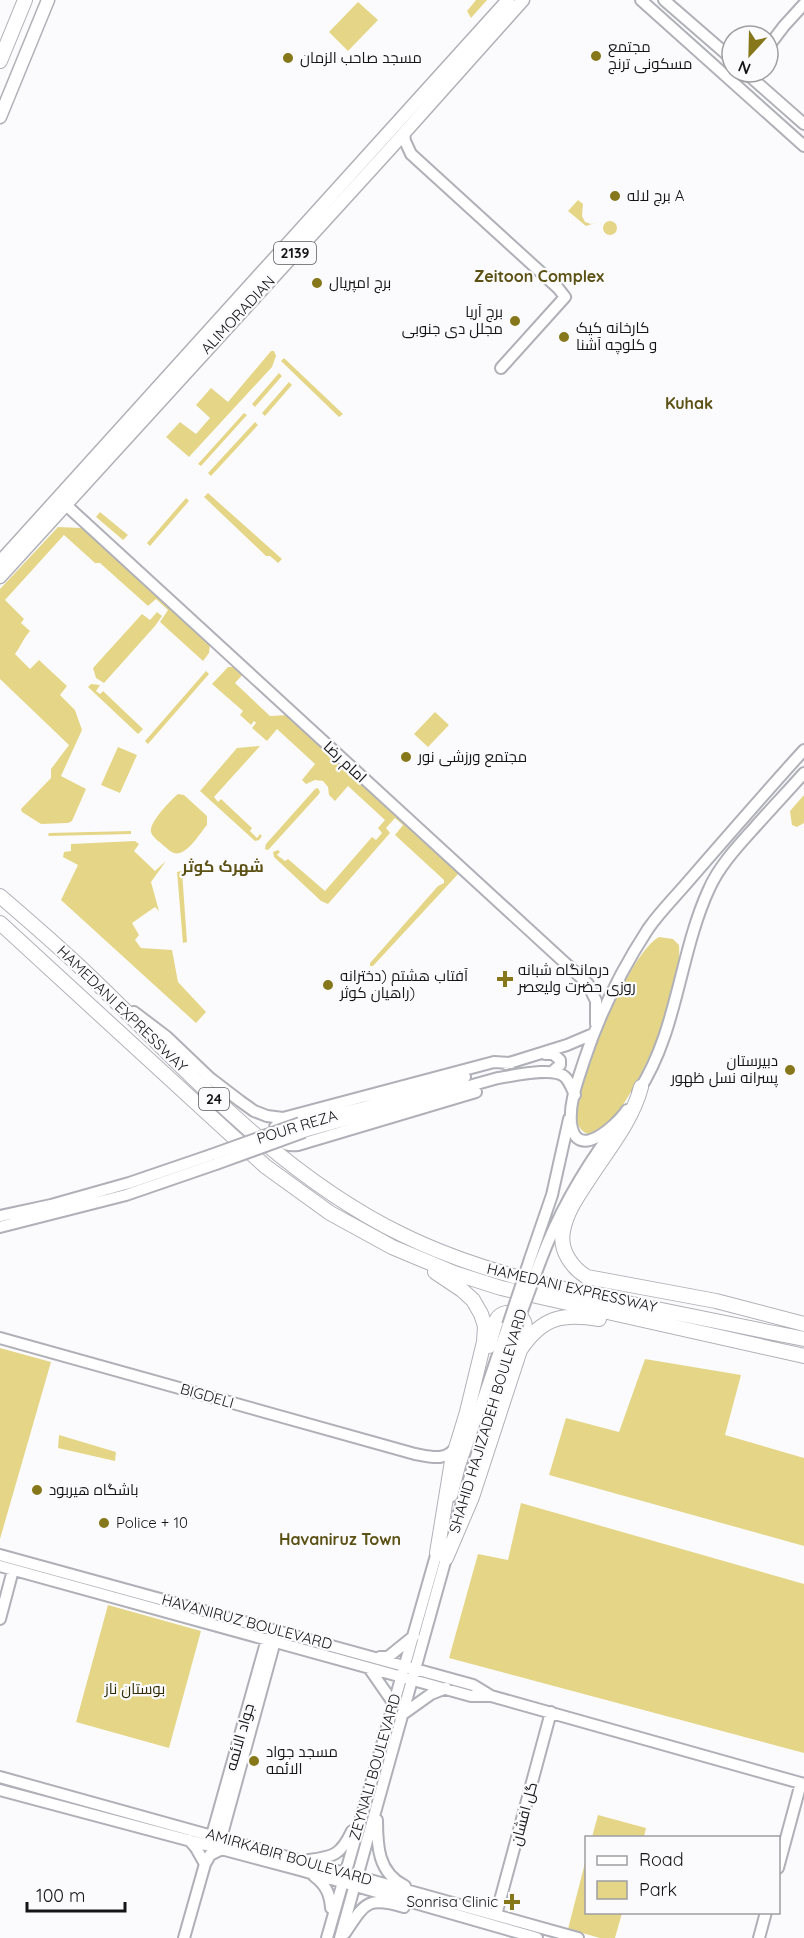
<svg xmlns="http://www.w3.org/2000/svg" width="804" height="1938" viewBox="0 0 804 1938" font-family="Quicksand,Cairo,sans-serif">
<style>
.green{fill:#e5d687}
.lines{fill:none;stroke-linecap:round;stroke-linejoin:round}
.secondary-casing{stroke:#b0b0b8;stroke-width:14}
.primary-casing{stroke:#b0b0b8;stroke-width:15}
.highway-casing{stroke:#b0b0b8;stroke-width:16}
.secondary{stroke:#fff;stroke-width:10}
.primary{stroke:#fff;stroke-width:12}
.highway{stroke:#fff;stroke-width:14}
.secondary-bridge-casing{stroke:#b0b0b8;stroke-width:14;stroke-linecap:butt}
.secondary-bridge{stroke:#fff;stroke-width:10}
.poi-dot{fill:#87771b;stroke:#fbfbfe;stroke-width:2}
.labels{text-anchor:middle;stroke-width:4.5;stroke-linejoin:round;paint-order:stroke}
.shield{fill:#fbfbfe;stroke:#5a5a5d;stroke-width:1.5}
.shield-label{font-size:14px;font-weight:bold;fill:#151518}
.poi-label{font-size:15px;fill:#151518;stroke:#fbfbfe;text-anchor:start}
.street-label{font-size:15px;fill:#151518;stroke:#fbfbfe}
.park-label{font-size:15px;fill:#322b00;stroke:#fbfbfe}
.neighbourhood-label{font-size:16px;font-weight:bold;fill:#5c5114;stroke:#fbfbfe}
</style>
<rect width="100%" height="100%" fill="#fbfbfe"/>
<path class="green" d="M476 0H487L471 18 467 11Z
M358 2 378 20 348 51 329 32Z
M578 200 583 204 582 216 585 222 591 224 598 222 586 226 568 211Z
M603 228a7 7 0 1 1 14 0a7 7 0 1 1-14 0Z
M271 351H274L276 356 272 367 189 457 166 437 180 422 196 434 210 418 196 405 211 388 228 402Z
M284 358 343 414 339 417 281 361Z
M279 373 282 376 255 407 252 404Z
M289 382 292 385 265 416 262 413Z
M244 413 247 415 201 466 198 464Z
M255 422 258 425 211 476 208 473Z
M208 493 282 559 278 563 270 556H266L204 497Z
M186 498 189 501 150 546 147 543Z
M100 512 128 535 123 540 96 517Z
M58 527 82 528 210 644 209 653 203 661 160 622 168 610 156 599 148 606 100 563H95L64 535 5 600 24 619 21 623 30 631C23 639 21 646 15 654L30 669 39 660 67 686 60 695 75 710 82 730 61 776 86 789 72 821 68 823 41 824 22 812 21 809 51 778V769L69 745 0 679V589Z
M157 612 162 616 155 626 104 683 96 678 93 668 142 614 150 620Z
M228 667H237L244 673 235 683 270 716 288 715 460 872 373 966H370V963L438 886 444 883V880L395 835 403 825 395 818 386 828 390 833 328 904 321 901 274 857 273 852 278 850 280 852 277 855 285 861 288 859 325 891 372 837 376 840 382 833 378 828 385 820 348 786 335 801 329 795 328 787 323 781 315 780 306 784 302 780 315 764 277 729 267 741 252 728 256 723 254 721 251 725 240 715 243 711 212 684Z
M206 671 209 674 148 744 145 741Z
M91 684 100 685 96 691 100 694 103 691 143 729 138 734 88 687Z
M435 712 449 725 428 747 414 734Z
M260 746 214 797 218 802 221 799 252 828 250 831 257 838 260 834 262 836 259 840 255 841 200 791 237 748Z
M118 747 137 755 120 793 101 785Z
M318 788 320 792 319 794 270 848 268 850 265 849 266 844 315 789Z
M178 794 184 795 207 816V825C200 833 191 849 180 853 173 855 169 850 164 846 160 842 152 837 151 832 149 822 171 800 178 794Z
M804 795V823L797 827 792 825 790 811Z
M131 831V834L49 836 48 835 49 833Z
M135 841 139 844 134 851 155 871 166 861 151 882 159 911 155 907 132 923 139 935 135 940 141 948 172 950 178 982 206 1012 196 1023 61 900 78 865 63 857 64 852 71 851V844Z
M182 871 187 942 183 943 177 872Z
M659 937 673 939 679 945C681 972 671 1004 661 1029 655 1047 609 1151 584 1132 578 1128 575 1119 575 1112 575 1080 631 951 659 937Z
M0 1348 51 1362 0 1539Z
M645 1359 741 1375 725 1435 804 1458V1546L549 1475 566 1418 619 1432Z
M59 1435 116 1452 115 1461 58 1448Z
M521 1503 804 1584V1753L449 1658 478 1554 508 1560Z
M108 1605 201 1631 169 1748 76 1722Z
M598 1815 646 1828 644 1837H592Z
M586 1859V1912L622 1913 615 1938H600L568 1929Z"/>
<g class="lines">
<g class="secondary-casing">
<path id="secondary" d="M641 0 804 146
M664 0 732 59
M768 47 784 26 804 4
M745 72 804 124
M404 133 405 141 411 154 558 288 565 297 501 368
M66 505 588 984 596 1001V1024
M134 1012 167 1037 210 1078 240 1101 254 1111 267 1116 283 1118 494 1062 511 1063
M545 1054H553L560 1060V1065L553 1071
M506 1064 567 1045 593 1034
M638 1092C678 1031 679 954 709 889 719 866 738 846 755 827 771 809 788 791 804 773
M627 1110C617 1125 576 1163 571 1123 569 1102 578 1080 584 1061 599 1015 622 969 648 929 659 913 673 899 686 884 725 839 764 794 804 750
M283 1118 275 1127C277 1141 283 1147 298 1145L476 1092
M300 1123 364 1107 465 1077
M304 1132 498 1078C513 1076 554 1066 565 1077 570 1082 572 1089 575 1095
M0 1216 51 1205 129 1183 211 1155
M0 1227 126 1195 216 1164
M530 1259 552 1195 569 1119
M540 1262C558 1214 580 1175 611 1133
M0 1338 415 1454C431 1457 446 1462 457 1446
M452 1496 460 1466 508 1325
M457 1519 515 1330
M0 1555 473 1685 491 1696
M0 1566 471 1696H491L804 1784
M0 1619 13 1570
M380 1657H388L414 1636
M369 1668 394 1704
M403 1714 431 1694 446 1688
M0 1777 578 1938
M0 1790 300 1870 537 1938
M377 1820C377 1846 378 1873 405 1886
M212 1835 267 1639
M221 1838 275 1641
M189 1840 196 1848 205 1864
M309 1860C333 1857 341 1855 352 1831
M778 1868 801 1783
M314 1876C326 1885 330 1894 331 1908
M496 1915 551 1712
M345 1933C365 1903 367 1896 404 1907
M184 1938 205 1864 210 1855 222 1849
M327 1938 439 1545
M340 1938 448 1551
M759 1938 766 1912"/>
</g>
<g class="primary-casing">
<path id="primary" d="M0 117 48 0
M0 562 508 0
M0 577 390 149 523 0"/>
</g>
<g class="highway-casing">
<path id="highway" d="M0 61 25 0
M0 896C35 926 70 956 102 988 195 1079 283 1176 401 1234 476 1271 556 1288 637 1305 692 1316 748 1328 804 1339
M0 923 265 1166 330 1213 392 1247 454 1273 501 1288 804 1356
M641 1087C632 1122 606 1152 587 1182 577 1197 566 1213 563 1231 559 1250 572 1268 587 1277L716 1301 804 1324
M435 1272 462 1290 473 1300 481 1314 485 1326 484 1342 467 1412 452 1461 437 1553
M489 1346C491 1338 493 1327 497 1319 503 1309 520 1312 524 1322 527 1329 523 1339 521 1346
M446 1558 472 1497 520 1350C542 1317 562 1313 599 1319"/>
</g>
<use href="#secondary" class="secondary"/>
<use href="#primary" class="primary"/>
<use href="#highway" class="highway"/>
<g class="secondary-bridge-casing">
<path id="secondary-bridge" d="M211 1155 300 1123
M216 1164 304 1132
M508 1325 530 1259
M515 1330 540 1262"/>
</g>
<use href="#secondary-bridge" class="secondary-bridge"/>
</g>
<g class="poi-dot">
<circle cx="596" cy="56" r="6"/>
<circle cx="288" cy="58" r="6"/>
<circle cx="615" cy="196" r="6"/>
<circle cx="317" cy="283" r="6"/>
<circle cx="515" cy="321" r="6"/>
<circle cx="564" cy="337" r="6"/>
<circle cx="406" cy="757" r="6"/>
<path d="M502 970h6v6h6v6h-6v6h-6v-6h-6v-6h6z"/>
<circle cx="328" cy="985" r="6"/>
<circle cx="790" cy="1070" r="6"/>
<circle cx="37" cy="1490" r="6"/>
<circle cx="104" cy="1523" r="6"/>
<circle cx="254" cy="1761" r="6"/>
<path d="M509 1893h6v6h6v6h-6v6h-6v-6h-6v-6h6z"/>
</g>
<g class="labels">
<g class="shield">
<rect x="274" y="242" width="42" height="22" rx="4.5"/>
<rect x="199" y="1088" width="30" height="22" rx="4.5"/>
</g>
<g class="shield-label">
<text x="295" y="258">2139</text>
<text x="214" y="1104">24</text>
</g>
<g class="poi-label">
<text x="608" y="52">مجتمع<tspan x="608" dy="17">مسکونی ترنج</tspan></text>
<text x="300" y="63">مسجد صاحب الزمان</text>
<text x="627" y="201">برج لاله A</text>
<text x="329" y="288">برج امپریال</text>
<text x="503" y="317" text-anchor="end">برج آریا<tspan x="503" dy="17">مجلل دی جنوبی</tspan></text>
<text x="576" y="333">کارخانه کیک<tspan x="576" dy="17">و کلوچه آشنا</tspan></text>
<text x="418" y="762">مجتمع ورزشی نور</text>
<text x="518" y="975">درمانگاه شبانه<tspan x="518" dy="17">روزی حضرت ولیعصر</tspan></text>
<text x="340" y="981">آفتاب هشتم (دخترانه<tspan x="340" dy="17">راهیان کوثر)</tspan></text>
<text x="778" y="1066" text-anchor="end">دبیرستان<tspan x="778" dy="17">پسرانه نسل ظهور</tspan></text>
<text x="49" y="1495">باشگاه هیربود</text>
<text x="116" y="1528">Police + 10</text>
<text x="266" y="1757">مسجد جواد<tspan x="266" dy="17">الائمه</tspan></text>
<text x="498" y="1907" text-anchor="end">Sonrisa Clinic</text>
</g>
<g class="street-label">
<text transform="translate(238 315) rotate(-47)" y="5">ALIMORADIAN</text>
<text transform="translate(345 762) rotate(43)" y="5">امام رضا</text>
<text transform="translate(122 1009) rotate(44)" y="5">HAMEDANI EXPRESSWAY</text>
<text transform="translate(297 1127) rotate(-17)" y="5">POUR REZA</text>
<text transform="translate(572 1288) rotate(13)" y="5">HAMEDANI EXPRESSWAY</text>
<text transform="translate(207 1396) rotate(16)" y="5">BIGDELI</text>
<text transform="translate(488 1421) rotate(-73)" y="5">SHAHID HAJIZADEH BOULEVARD</text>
<text transform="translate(247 1622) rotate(15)" y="5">HAVANIRUZ BOULEVARD</text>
<text transform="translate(240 1737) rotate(-74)" y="5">جواد الائمه</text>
<text transform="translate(375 1767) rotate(-74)" y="5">ZEYNALI BOULEVARD</text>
<text transform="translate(524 1814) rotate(-75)" y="5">گل افشان</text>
<text transform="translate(289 1857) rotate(16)" y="5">AMIRKABIR BOULEVARD</text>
</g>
<g class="park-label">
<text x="135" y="1694">بوستان ناز</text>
</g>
<g class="neighbourhood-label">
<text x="539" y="282">Zeitoon Complex</text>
<text x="689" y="409">Kuhak</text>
<text x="223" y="872">شهرک کوثر</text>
<text x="340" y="1545">Havaniruz Town</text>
</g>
</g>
<rect x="585" y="1836" width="195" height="78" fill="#fbfbfe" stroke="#9f9fa2" stroke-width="1.5"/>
<rect x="597" y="1856" width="30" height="9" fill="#ffffff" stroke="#9f9fa2" stroke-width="1.5"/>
<text x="639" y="1866" font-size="18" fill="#151518">Road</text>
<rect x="597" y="1881" width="30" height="18" fill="#e5d687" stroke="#9f9fa2" stroke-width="1.5"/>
<text x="639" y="1896" font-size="18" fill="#151518">Park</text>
<g transform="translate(750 54) rotate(202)"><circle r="28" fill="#fbfbfe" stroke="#9f9fa2" stroke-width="1.5"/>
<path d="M0-4.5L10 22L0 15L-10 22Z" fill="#87771b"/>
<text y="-9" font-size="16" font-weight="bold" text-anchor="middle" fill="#151518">N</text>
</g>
<path d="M27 1902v9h98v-9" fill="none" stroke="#151518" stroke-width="3"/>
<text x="36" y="1902" font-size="18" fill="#151518" stroke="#fbfbfe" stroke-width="4.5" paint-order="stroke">100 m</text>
</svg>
